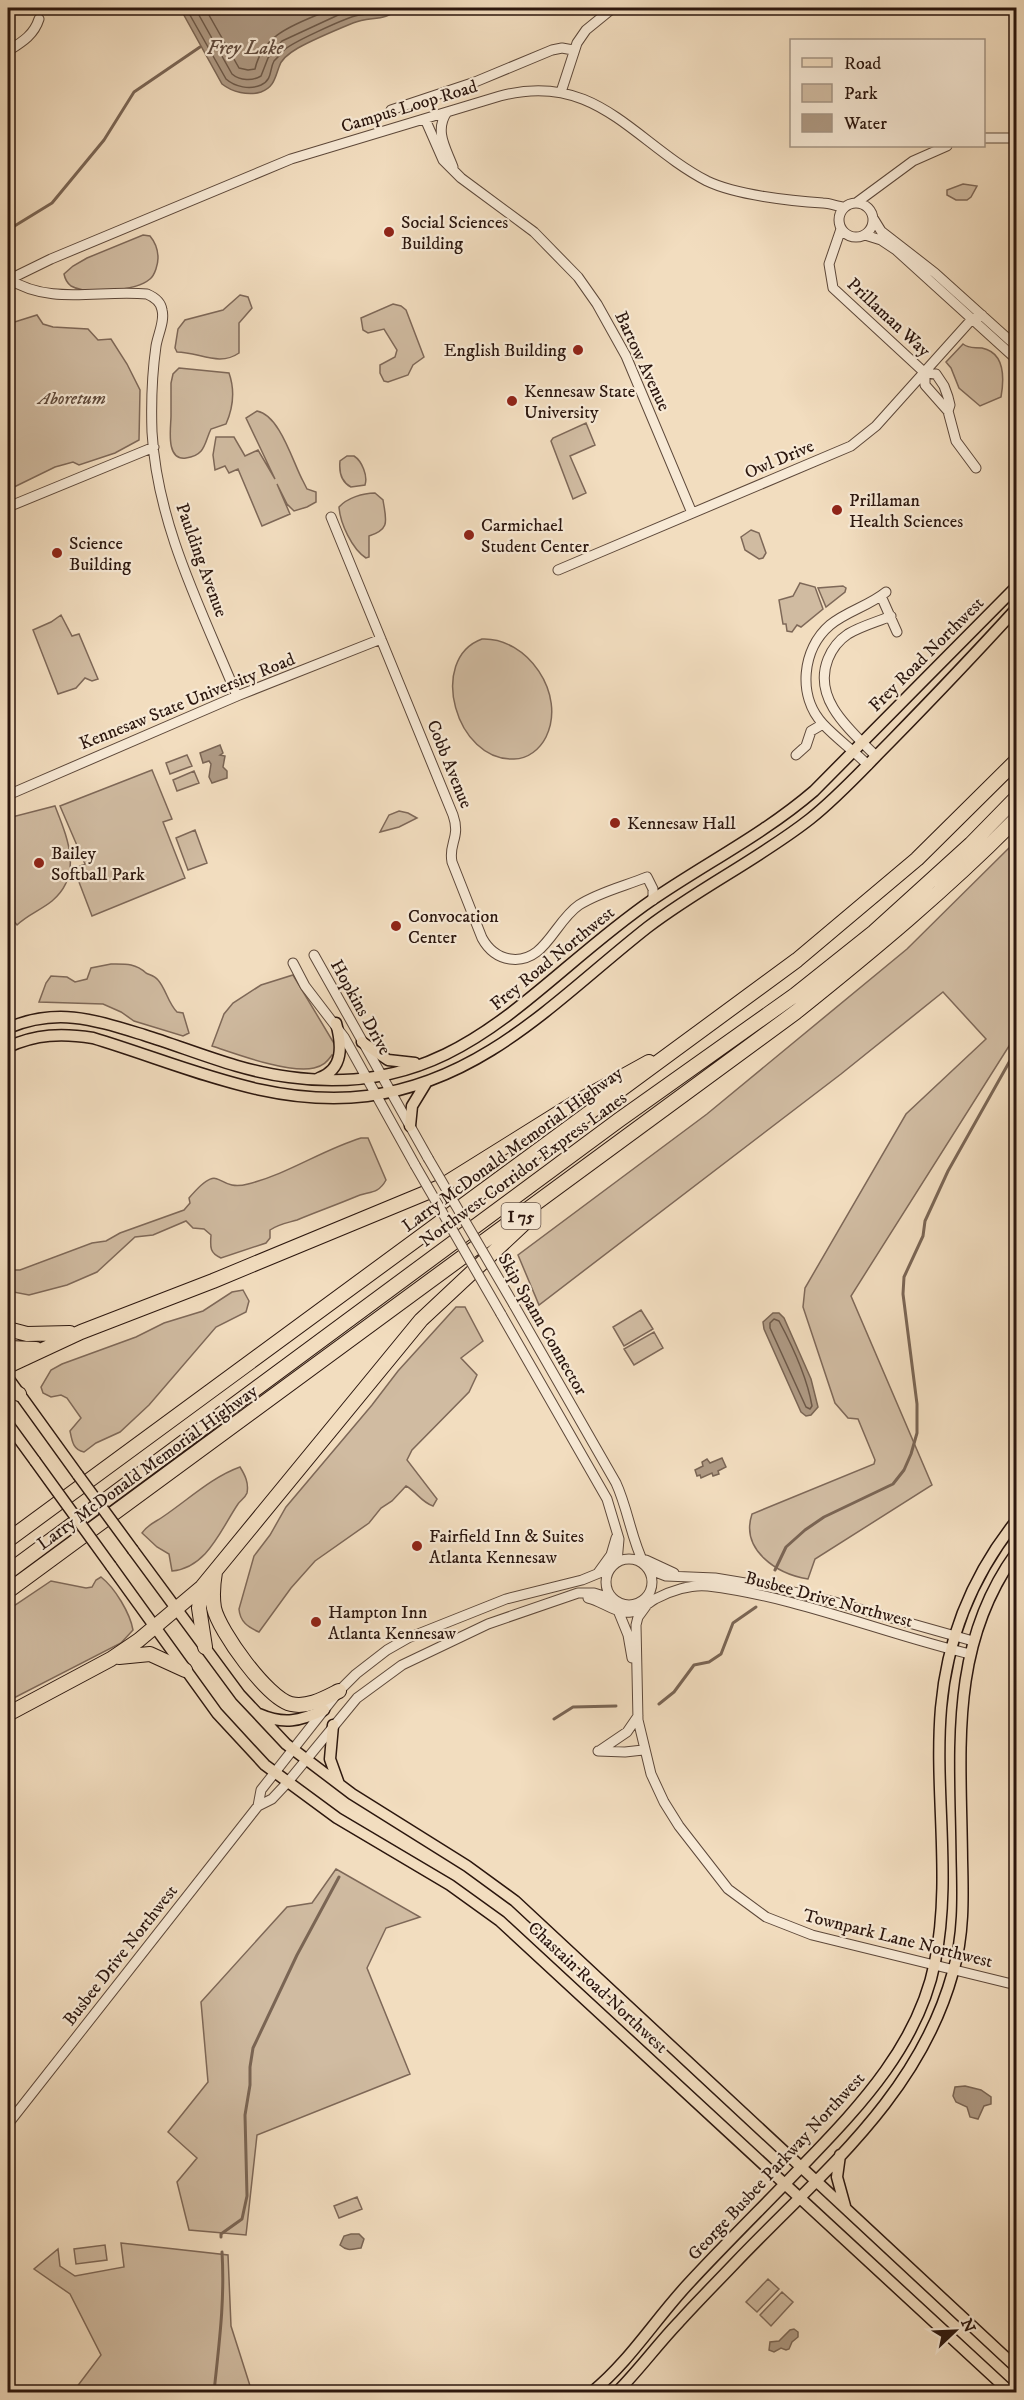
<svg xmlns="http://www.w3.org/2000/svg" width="1024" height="2400" viewBox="0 0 1024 2400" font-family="'IM FELL DW Pica',serif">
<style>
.green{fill:#d0bba1;stroke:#7e6858;stroke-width:1.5}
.water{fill:#ae9983;stroke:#7a6554;stroke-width:1.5}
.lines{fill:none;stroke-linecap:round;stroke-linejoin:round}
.shore{stroke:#6c5848;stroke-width:1.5}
.stream{stroke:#7a6554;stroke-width:3}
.minor-casing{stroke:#5d483a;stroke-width:11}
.major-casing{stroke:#2b160e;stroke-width:13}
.highway-casing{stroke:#2b160e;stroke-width:16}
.minor{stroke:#f7e9d5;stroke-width:9}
.major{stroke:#f2ddbf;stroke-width:10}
.highway{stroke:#f2ddbf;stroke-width:14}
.minor-bridge-casing{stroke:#5d483a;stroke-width:11;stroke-linecap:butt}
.major-bridge-casing{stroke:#2b160e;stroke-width:13;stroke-linecap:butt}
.minor-bridge{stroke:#f7e9d5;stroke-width:9}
.major-bridge{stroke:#f2ddbf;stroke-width:10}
.poi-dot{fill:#8f2418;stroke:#f7e9d5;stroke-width:2}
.labels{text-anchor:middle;stroke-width:4.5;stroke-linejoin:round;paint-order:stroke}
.shield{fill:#f7e9d5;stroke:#68554a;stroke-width:1.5}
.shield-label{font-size:16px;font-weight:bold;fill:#2b160e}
.street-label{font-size:18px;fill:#2b160e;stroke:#f7e9d5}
.poi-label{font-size:18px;fill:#2b160e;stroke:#f7e9d5;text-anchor:start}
.park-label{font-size:18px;font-style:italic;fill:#5d483a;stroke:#f7e9d5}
.water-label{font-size:20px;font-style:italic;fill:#5f4a3d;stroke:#f7e9d5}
</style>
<rect width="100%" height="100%" fill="#f2ddbf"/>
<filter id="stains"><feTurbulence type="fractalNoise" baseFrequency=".00333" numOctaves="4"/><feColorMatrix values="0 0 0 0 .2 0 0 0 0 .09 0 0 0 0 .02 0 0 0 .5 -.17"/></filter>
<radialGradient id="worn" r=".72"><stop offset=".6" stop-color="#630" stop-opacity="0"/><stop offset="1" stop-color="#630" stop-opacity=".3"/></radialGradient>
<path class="green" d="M963 184 977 186 971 197 967 200H956L947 195V190Z
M143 235 150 236C155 242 158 249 158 258 158 264 155 275 150 279 136 291 87 295 71 286 67 283 65 279 64 274L73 266 87 258Z
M240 295 248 297 252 308 239 323V353C219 367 199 352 177 352L175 348 178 329 185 320 223 310Z
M393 304 401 306 406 310 424 357 413 365 408 375 388 382 384 381 380 373V365L395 357 397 350 384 329 368 333 363 330 361 318Z
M37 315 43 324 53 327 88 329 98 340 111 339 127 364 140 390 139 440 115 453 79 465 73 462 55 467 8 490V324Z
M963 344C969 349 974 347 982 348 1006 353 1004 380 1001 397L980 406 959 388 951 368 946 362Z
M179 368 229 373C235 390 233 408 226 424L211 429C204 443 206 455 186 458 165 461 171 427 171 416 171 405 171 394 171 383L173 374Z
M257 411C280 415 293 463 303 481L307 489 316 492V502L307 507 294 511 287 504 277 484 290 514 262 526 238 469 229 473 225 466 215 470 213 455 216 437H234L245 456 258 450 275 479 246 418Z
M586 423 595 445 570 456 586 493 573 499 551 441 553 438Z
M347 456H354C362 461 368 476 365 485L351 487C341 482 339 471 340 461Z
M375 493 383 500C386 520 391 529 369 536V557L366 558C352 549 340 523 339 507 347 498 363 493 375 493Z
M751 530 759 533 766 553 763 558 759 559 745 550 741 537Z
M800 583 815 587 823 609 801 627 797 625 792 632 787 631 786 624H783L779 600 793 596Z
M843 586 846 588 845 592 826 607 818 588Z
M61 615 72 636 79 634 98 679 92 681 85 678 76 688 58 694 33 630 51 622Z
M482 639C527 637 567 694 546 737 540 749 528 759 514 759 456 762 427 659 482 639Z
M187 755 192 766 170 774 166 763Z
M152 770 172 819 163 822 185 878 92 916 74 869 85 864 60 806Z
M194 771 199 783 177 791 173 780Z
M55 806C67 837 84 874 52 901 41 910 27 915 17 925L8 914V818Z
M399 811 408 813 417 818 399 827 380 832 389 815Z
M195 830 207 863 188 870 176 838Z
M1016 841V1035L851 1296 932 1485 815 1559 808 1579C777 1574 740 1550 752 1514L874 1464 875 1460 858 1419 848 1418 835 1403 803 1307 805 1288 906 1114 986 1039 943 992 841 1074 539 1305 518 1255 707 1114 907 949Z
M111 964C125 964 135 963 146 973 150 975 155 976 158 980 166 989 168 1003 177 1012L183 1013 189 1033 183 1036 134 1021 121 1012 103 1004 39 1002 46 983 51 976 67 977 75 982 87 979 91 968Z
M293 975 335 1045V1056L332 1055C327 1062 323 1066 314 1068 290 1074 236 1054 212 1046L224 1014 233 1003 261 985Z
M361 1138H368L386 1180C378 1195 368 1191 355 1197 336 1205 316 1212 297 1220 287 1223 279 1224 270 1230V1238L266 1243 221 1258C210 1253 210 1248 211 1235L204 1229 193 1228 186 1221 153 1235 135 1237 97 1272 67 1285 29 1295 8 1291V1265L15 1270H20L92 1243 106 1241 120 1233 184 1210 190 1203 189 1198C223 1158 214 1193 248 1184 288 1174 322 1150 361 1138Z
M243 1290 249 1301 246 1312 216 1327 149 1405 120 1432 96 1443 84 1452C73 1450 72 1441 70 1431L81 1418 67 1398 61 1395 51 1397 43 1393 41 1387 51 1370 62 1364 136 1337 164 1323 203 1311 232 1292Z
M456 1307H465L483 1341 461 1358 477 1375 469 1392 412 1450 407 1460 437 1499 433 1506C421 1502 417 1492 406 1486L392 1501 381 1508 369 1523 315 1561 291 1588 259 1632C248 1627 240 1622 239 1609L254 1556 270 1535 286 1507 372 1405 398 1371Z
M641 1310 653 1329 624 1346 613 1327Z
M654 1332 663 1348 634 1365 624 1349Z
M240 1467C245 1475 249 1483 247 1493 245 1498 241 1500 238 1504 221 1529 207 1568 172 1571L169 1554 157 1547 142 1533C148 1524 156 1522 164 1516 189 1499 212 1477 240 1467Z
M101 1577C115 1588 130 1613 133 1630L121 1643 8 1701V1610L51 1581 86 1588 92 1587 96 1580Z
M336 1869 420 1917 386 1928 367 1968 410 2074 257 2135 246 2235 189 2230 177 2182 197 2158 168 2132 208 2082 201 2002 287 1907 312 1903Z
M357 2197 362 2209 339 2218 334 2206Z
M121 2243 228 2255 231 2326 252 2392H73L101 2355 70 2294 34 2269 58 2249 60 2266 75 2276 124 2267Z
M105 2245 107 2260 76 2264 74 2249Z
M768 2279 779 2289 757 2312 746 2302Z
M782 2292 793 2302 771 2326 760 2315Z"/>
<path class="water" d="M180 8H400C384 22 371 16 353 23 336 30 314 39 298 48 291 52 281 59 279 67 275 78 274 87 261 92 248 96 232 92 222 84Z
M220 745 223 753 220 755 225 756 223 767 227 771V778L212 783 209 777 211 764 209 761 203 763 200 753Z
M773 1313H779L784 1318 811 1379 818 1407 811 1415 806 1416 801 1412 764 1329 763 1322Z
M722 1458 726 1467 718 1471 719 1474 713 1476 712 1473 701 1478 700 1475 697 1476 695 1470 703 1466 702 1462 707 1459 710 1463Z
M965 2086 981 2090 991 2097V2104L984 2106 978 2119 970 2117 967 2107 956 2102 953 2096 955 2087Z
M351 2234H359L364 2239 361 2248C352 2249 348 2252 340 2245L344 2236Z
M794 2329 798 2332V2337L792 2342 789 2349 786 2350 781 2348 774 2352 769 2350 770 2342 779 2341 790 2330Z"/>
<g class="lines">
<path class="shore" d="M186 8 226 79C235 87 250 90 261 85 273 79 269 70 274 61 277 58 281 54 283 51 290 43 344 19 355 16 365 14 376 13 387 11L391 8
M195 8 232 74C240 81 253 81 261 76L268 58 282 41 349 10 361 8
M205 8 239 68 248 70 255 69C264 30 302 23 333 8
M774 1319 779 1321C793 1347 807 1377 812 1406L810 1409 806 1407 770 1328V1323Z"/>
<path class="stream" d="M8 230 52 203 104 140 134 92 200 47
M775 1570 786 1547 805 1530 824 1517 893 1484 904 1470 911 1454 917 1433V1404L903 1294 904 1277 923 1236 925 1221 948 1171 1016 1050
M659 1704 674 1692 694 1665 709 1662 721 1654 733 1623 756 1607
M554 1719 573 1707 616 1706
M221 2237V2234L242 2219 247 2196 245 2115 250 2085V2067L253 2048 297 1955 339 1877
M214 2392C219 2344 225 2301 222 2252"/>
<g class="minor-casing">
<path id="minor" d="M8 51C22 42 34 35 39 19
M561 92 577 43 586 30 613 8
M391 110 475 82 552 50 562 48 573 50
M447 112C434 131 446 148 453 167
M425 119 443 160 461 178 534 232 578 277 597 304 626 356 692 513
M984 138H1016
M839 220a17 17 0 1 1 34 0a17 17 0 1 1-34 0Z
M856 203 913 161 947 146
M873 218 881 231 935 273 1016 346
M841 229 829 264 833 288 925 373
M865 235 881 240 896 250 1016 359
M9 279C50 306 101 289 147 294 154 297 161 302 162 310 165 321 158 334 156 346 152 374 151 403 152 432 157 525 202 611 237 696
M8 280 51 259 291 159 500 96C596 70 634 143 707 181 736 195 791 201 823 203 831 203 837 207 845 207
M925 373 936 374 944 386 948 397 950 405 948 411 956 441 976 468
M925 373V385L948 411
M8 507 154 447
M331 517 453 815C461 838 448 843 452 862L482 938C488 949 497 957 510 959 545 964 554 922 579 905 599 892 625 886 647 877L653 889V900
M558 570 851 446 876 426 972 319 982 315
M881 596 897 632
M796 755 806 746 811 731 823 724
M876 756C850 730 812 699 828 659 832 649 839 640 848 634 861 626 877 622 891 616
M868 765C854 751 837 739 823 724 797 696 802 649 830 625 847 611 869 606 886 592
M8 795 237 696 381 639
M314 955 428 1158
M293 963 305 986 344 1037 415 1165
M514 1305 616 1483C628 1509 631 1538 644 1564
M501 1314 607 1499 619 1539 617 1562
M606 1582a23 23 0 1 1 46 0a23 23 0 1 1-46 0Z
M646 1560 674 1573
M648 1569 666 1576 715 1578 781 1589 831 1601 973 1641
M598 1573 611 1555 616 1538
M588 1598C602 1601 616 1614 631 1612 641 1610 647 1604 655 1599 670 1591 691 1584 708 1586 798 1597 882 1633 970 1654
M646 1606 638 1617 636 1625 638 1720 651 1774 664 1802 679 1826 728 1889 766 1917 812 1935 1016 1985
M617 1608 628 1635 632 1658
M598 1751 625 1752 643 1750
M599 1751 627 1732 638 1716
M258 1806 261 1790 339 1691 356 1674 387 1650 408 1638 506 1599 582 1580 609 1569
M8 2124 258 1806 272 1799 287 1783 357 1698 402 1665 488 1624 578 1593H594L613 1599"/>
</g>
<g class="major-casing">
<path id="major" d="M8 1028C58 1007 95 1020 144 1035 192 1050 239 1071 289 1077 459 1101 529 985 652 900 706 863 764 834 814 791L1016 587
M362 1042 388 1060 415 1063
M8 1047C36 1034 62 1033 93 1038 183 1065 271 1108 367 1096 485 1081 560 996 648 927 699 888 759 859 810 819 839 796 864 768 890 742 933 698 975 654 1016 609
M319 1078C344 1069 342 1045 336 1023
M410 1126 412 1106 426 1083
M8 1378 78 1475
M8 1424 35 1461
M133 1550 240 1695 286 1744 352 1794 467 1866 515 1901 1016 2367
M111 1566 217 1713 265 1765 337 1818 450 1885 500 1921 1010 2392
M259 1714C284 1725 300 1721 324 1710
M333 1725 330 1759 339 1784
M840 2155 837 2177 845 2206
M592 2392C630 2361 656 2318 690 2282 728 2241 768 2202 807 2161 862 2104 919 2043 935 1962 952 1878 934 1793 941 1708 947 1639 973 1575 1016 1521
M617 2392C639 2370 657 2345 679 2322 697 2302 717 2282 736 2262 822 2172 919 2096 953 1972 964 1936 963 1897 962 1860 961 1750 948 1647 1016 1553"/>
</g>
<g class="highway-casing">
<path id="highway" d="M8 1329 27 1334 70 1333
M8 1348 36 1349
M8 1366 81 1332 213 1281 440 1187 573 1104 649 1062
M8 1389 19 1394
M8 1540 797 960 917 859 1016 761
M8 1572 619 1120 795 995 874 932 971 844 1016 798
M215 1572C213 1584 212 1596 214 1608 219 1631 268 1699 291 1704 308 1708 325 1698 339 1691
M202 1587 199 1608 205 1647
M8 1591 796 1012C872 951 947 889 1016 819
M119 1657 150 1654 185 1670
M8 1714 111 1659 139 1640 202 1587 421 1320 529 1219"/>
</g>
<use href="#minor" class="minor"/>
<use href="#major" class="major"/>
<use href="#highway" class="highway"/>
<g class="minor-bridge-casing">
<path id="minor-bridge" d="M428 1158 514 1305
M415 1165 501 1314"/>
</g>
<g class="major-bridge-casing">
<path id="major-bridge" d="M35 1461 111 1566
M78 1475 133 1550"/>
</g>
<use href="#minor-bridge" class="minor-bridge"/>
<use href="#major-bridge" class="major-bridge"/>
</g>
<g class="poi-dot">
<circle cx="389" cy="232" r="6"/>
<circle cx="578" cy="350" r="6"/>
<circle cx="512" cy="401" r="6"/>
<circle cx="837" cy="510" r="6"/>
<circle cx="469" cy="535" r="6"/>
<circle cx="57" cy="553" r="6"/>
<circle cx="615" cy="823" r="6"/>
<circle cx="39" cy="863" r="6"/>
<circle cx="396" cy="926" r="6"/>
<circle cx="417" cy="1546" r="6"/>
<circle cx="316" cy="1622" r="6"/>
</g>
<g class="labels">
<rect class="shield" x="501.5" y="1203" width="39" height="26" rx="4.5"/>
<g class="shield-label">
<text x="521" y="1222">I 75</text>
</g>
<g class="street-label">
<text transform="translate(409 106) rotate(-17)" y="6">Campus Loop Road</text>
<text transform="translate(889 317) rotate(43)" y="6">Prillaman Way</text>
<text transform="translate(643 361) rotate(65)" y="6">Bartow Avenue</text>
<text transform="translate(779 459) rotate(-23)" y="6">Owl Drive</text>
<text transform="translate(202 560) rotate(70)" y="6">Paulding Avenue</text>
<text transform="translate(926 654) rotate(-45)" y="6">Frey Road Northwest</text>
<text transform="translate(187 701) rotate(-22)" y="6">Kennesaw State University Road</text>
<text transform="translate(450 764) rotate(68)" y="6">Cobb Avenue</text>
<text transform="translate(552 958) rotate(-39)" y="6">Frey Road Northwest</text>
<text transform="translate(361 1007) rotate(61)" y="6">Hopkins Drive</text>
<text transform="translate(512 1149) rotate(-36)" y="6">Larry McDonald Memorial Highway</text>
<text transform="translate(523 1169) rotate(-36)" y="6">Northwest Corridor Express Lanes</text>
<text transform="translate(543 1324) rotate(60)" y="6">Skip Spann Connector</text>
<text transform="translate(147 1467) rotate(-36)" y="6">Larry McDonald Memorial Highway</text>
<text transform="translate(829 1599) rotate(15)" y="6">Busbee Drive Northwest</text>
<text transform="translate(898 1938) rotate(14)" y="6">Townpark Lane Northwest</text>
<text transform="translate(120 1955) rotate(-52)" y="6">Busbee Drive Northwest</text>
<text transform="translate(598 1987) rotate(43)" y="6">Chastain Road Northwest</text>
<text transform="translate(776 2166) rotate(-47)" y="6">George Busbee Parkway Northwest</text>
</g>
<g class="poi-label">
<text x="401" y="228">Social Sciences<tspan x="401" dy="21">Building</tspan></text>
<text x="566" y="356" text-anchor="end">English Building</text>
<text x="524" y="397">Kennesaw State<tspan x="524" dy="21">University</tspan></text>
<text x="849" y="506">Prillaman<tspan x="849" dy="21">Health Sciences</tspan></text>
<text x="481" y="531">Carmichael<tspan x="481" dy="21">Student Center</tspan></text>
<text x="69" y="549">Science<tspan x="69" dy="21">Building</tspan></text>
<text x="627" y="829">Kennesaw Hall</text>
<text x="51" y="859">Bailey<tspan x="51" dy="21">Softball Park</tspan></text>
<text x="408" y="922">Convocation<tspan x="408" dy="21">Center</tspan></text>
<text x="429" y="1542">Fairfield Inn &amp; Suites<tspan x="429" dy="21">Atlanta Kennesaw</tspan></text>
<text x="328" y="1618">Hampton Inn<tspan x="328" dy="21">Atlanta Kennesaw</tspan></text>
</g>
<g class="park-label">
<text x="72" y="404">Aboretum</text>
</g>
<g class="water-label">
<text x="245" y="54">Frey Lake</text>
</g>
</g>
<rect width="1024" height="2400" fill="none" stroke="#f2ddbf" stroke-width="30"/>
<rect x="9" y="9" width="1006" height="2382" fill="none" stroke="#2b160e" stroke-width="3"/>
<rect x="15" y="15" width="994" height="2370" fill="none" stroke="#2b160e" stroke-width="1.5"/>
<rect x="790" y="39" width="195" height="108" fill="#f7e9d5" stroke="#a59585" stroke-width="1.5"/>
<rect x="802" y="58" width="30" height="9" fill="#f2ddbf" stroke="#a59585" stroke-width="1.5"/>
<text x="844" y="69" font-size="18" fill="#2b160e">Road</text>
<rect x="802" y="84" width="30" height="18" fill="#d0bba1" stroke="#a59585" stroke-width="1.5"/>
<text x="844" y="99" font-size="18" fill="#2b160e">Park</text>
<rect x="802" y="114" width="30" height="18" fill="#ae9983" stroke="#a59585" stroke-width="1.5"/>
<text x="844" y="129" font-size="18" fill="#2b160e">Water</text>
<g transform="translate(955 2331) rotate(67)" stroke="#f7e9d5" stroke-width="4.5" paint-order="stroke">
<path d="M0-4.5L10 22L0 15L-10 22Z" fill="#2b160e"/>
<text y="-9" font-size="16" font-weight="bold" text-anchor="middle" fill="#2b160e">N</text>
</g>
<rect width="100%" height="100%" filter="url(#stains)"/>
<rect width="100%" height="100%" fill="url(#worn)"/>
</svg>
